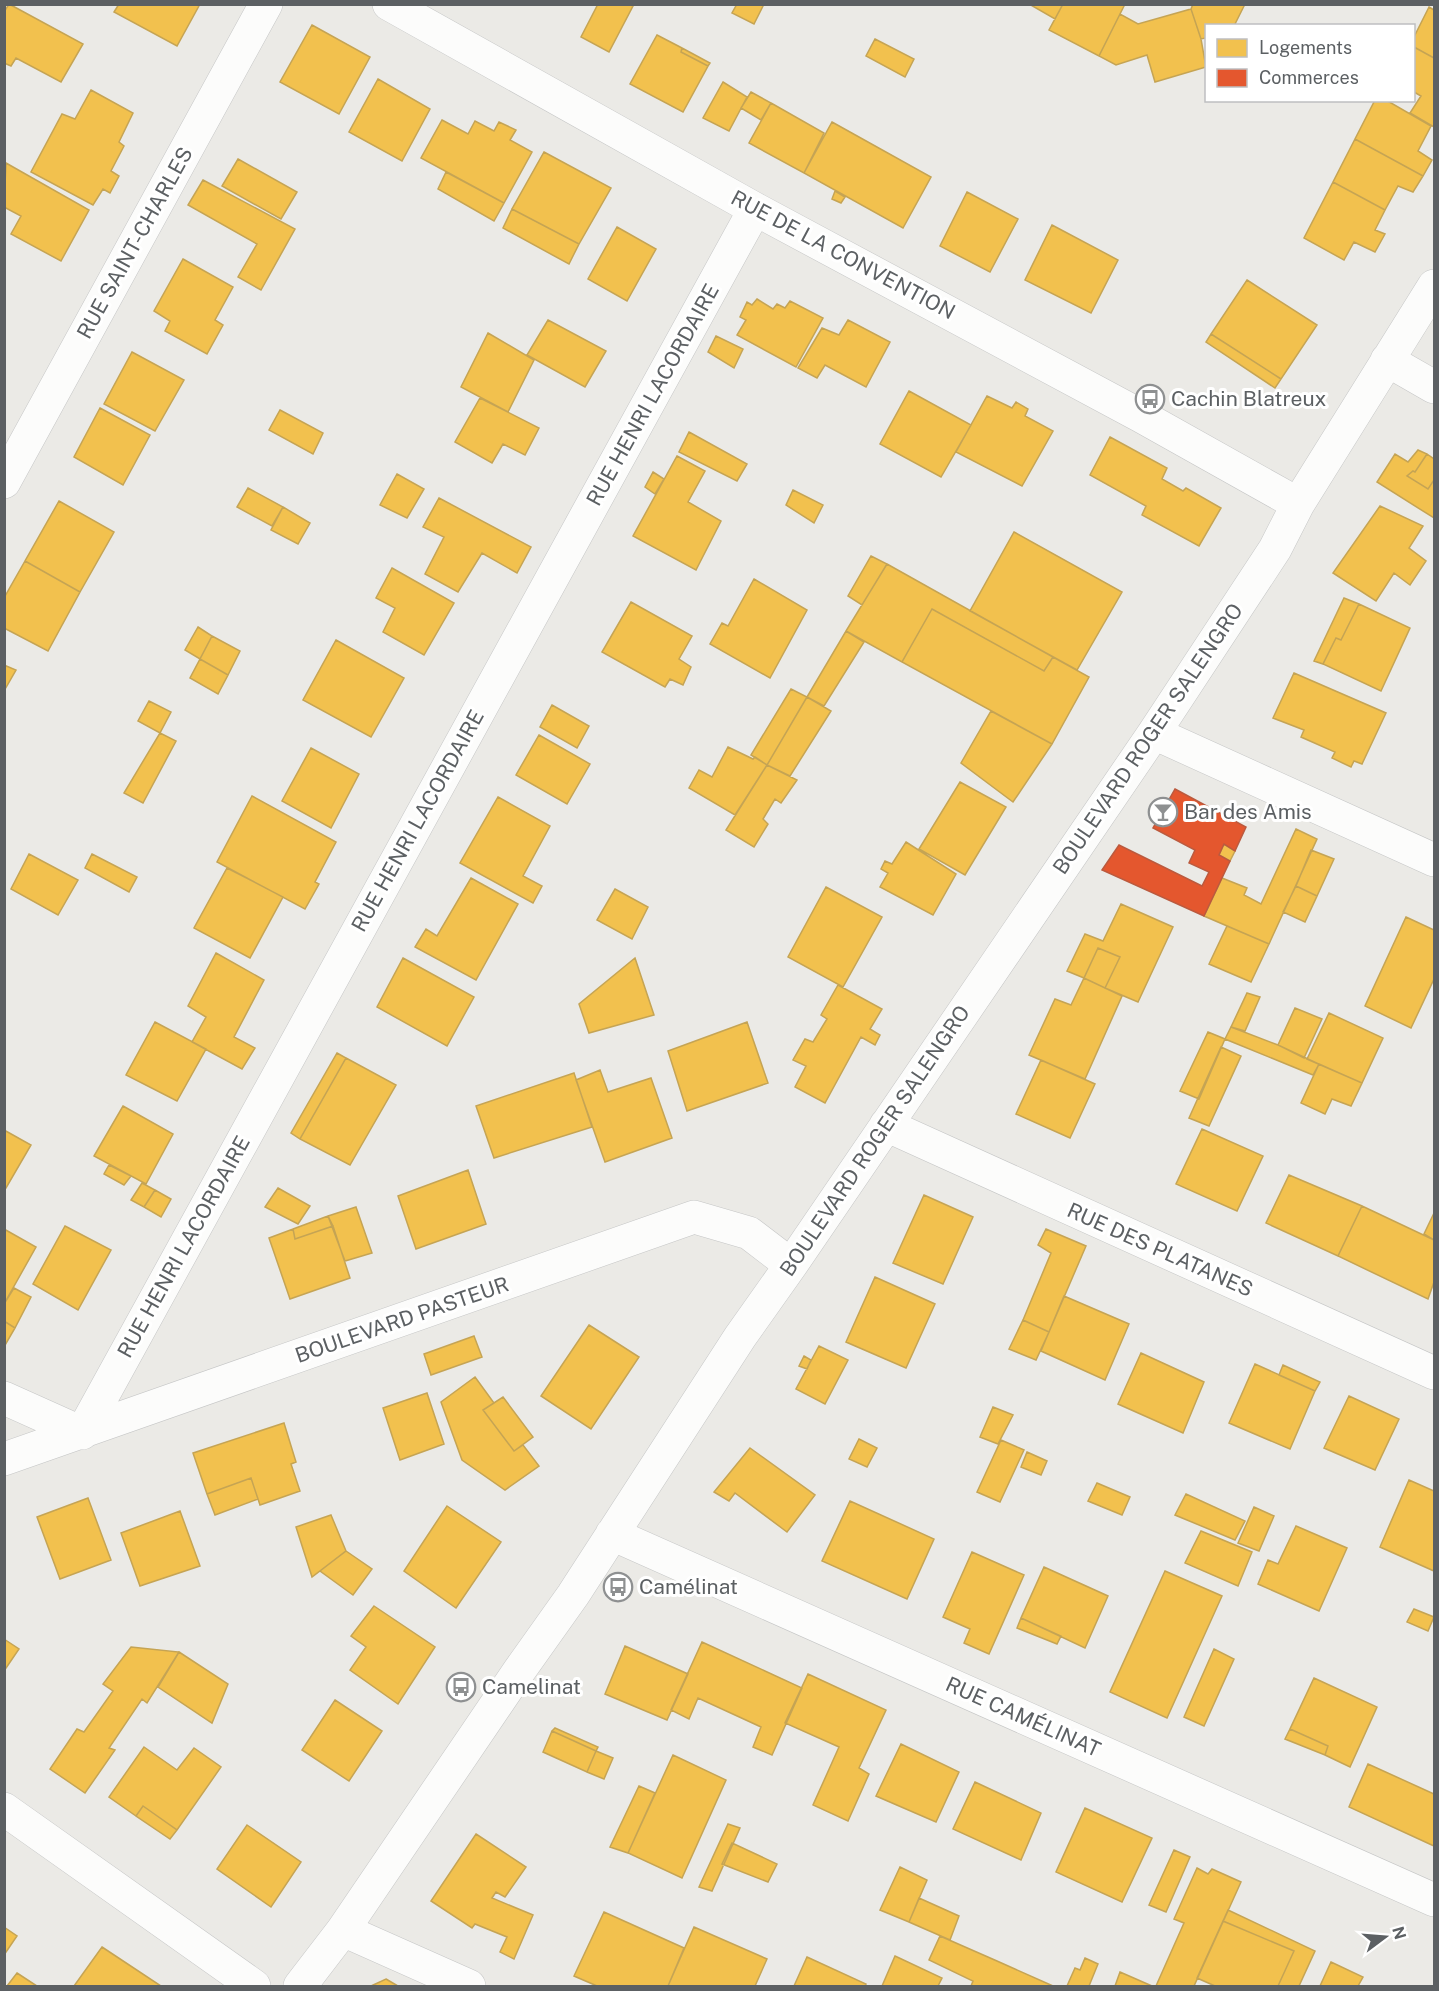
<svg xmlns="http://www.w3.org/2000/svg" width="1439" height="1991" viewBox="0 0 1439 1991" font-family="'Public Sans',sans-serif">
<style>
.homes{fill:#f2c14e;stroke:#c5a454;stroke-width:1.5}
.shops{fill:#e4572e;stroke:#bb5a3e;stroke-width:1.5}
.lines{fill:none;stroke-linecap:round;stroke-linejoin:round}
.minor-casing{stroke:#c5c6c6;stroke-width:34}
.minor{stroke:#fcfcfb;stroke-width:33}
.labels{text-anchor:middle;stroke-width:6;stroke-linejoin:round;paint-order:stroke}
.street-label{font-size:21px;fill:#5c6063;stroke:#fff}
.poi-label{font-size:21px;fill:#5c6063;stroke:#fff;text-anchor:start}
</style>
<rect width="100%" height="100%" fill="#ebeae6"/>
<path class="homes" d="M9 4 83 44 61 82 16 58 11 66 4 63V12Z
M119 4H200L177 46 114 12Z
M598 4H629L633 6 609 52 581 37Z
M737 4H764L754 24 732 13Z
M1029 4H1063L1055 19Z
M1063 4H1125L1099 56 1049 30Z
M1193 4H1245L1234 26H1206V38L1201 39 1191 9Z
M1429 7 1434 10V58L1414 47V37Z
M1191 9 1201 39 1206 67 1155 82 1147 55 1116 65 1099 56 1120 14 1138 24Z
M312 25 370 57 339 114 280 82Z
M657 35 682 48 681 52 708 66 683 112 630 84Z
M875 39 914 59 905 77 866 56Z
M1414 47 1434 58V127L1410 113 1421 96 1414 92Z
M682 48 710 63 708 66 681 52Z
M378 79 430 109 402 161 349 132Z
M723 82 747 97 729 131 703 118Z
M91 90 133 113 119 142 124 146 111 171 119 176 110 193 103 189 93 205 31 172 62 114 75 119Z
M751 92 771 103 761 120 741 108Z
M1375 100H1386L1431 126 1418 151 1432 160 1423 176 1355 139Z
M771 103 824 133 804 173 749 143Z
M442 120 468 134 475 121 494 131 499 122 516 130 510 140 532 152 504 203 421 158Z
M832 122 931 177 903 228 804 173Z
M1355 139 1423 176 1413 192 1398 186 1385 210 1333 182Z
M544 152 611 188 579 244 512 209Z
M238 159 297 192 281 219 222 186Z
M6 163 89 210 61 261 11 234 21 216 4 207Z
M446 172 504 203 494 221 438 189Z
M203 180 295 229 261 290 238 277 257 244 188 205Z
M1333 182 1385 210 1375 230 1385 234 1375 252 1354 242 1344 260 1304 238Z
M835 191 845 197 841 203 832 199Z
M967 192 1018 219 990 272 940 246Z
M512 209 579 244 569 264 503 228Z
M1052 225 1118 260 1091 313 1025 280Z
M617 227 656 249 627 301 588 279Z
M183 259 233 287 215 320 223 325 207 354 165 331 170 321 154 311Z
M1247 280 1317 325 1281 379 1211 334Z
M757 299 773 309 777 304 785 308 790 301 823 318 796 367 737 335 746 320 740 317 747 302 752 305Z
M548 320 606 351 585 387 527 355Z
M848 320 890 342 866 387 825 365 817 378 798 368 822 328 839 335Z
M488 333 534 360 508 412 461 387Z
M1211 334 1281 379 1275 388 1206 342Z
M716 336 743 349 734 368 708 352Z
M132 352 184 380 155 431 104 404Z
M909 391 971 425 941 477 880 444Z
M987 396 1012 408 1016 402 1028 409 1025 416 1053 431 1022 486 956 452Z
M480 398 539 428 525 455 503 444 492 463 455 442Z
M100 408 150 435 123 485 74 457Z
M280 410 323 433 313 454 269 430Z
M689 432 747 464 737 481 679 452Z
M1110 437 1167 468 1162 479 1183 491 1186 488 1221 508 1199 546 1142 515 1146 506 1090 475Z
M1418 450 1427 454 1415 472 1413 471 1407 476 1428 489 1434 480V518L1377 482 1395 454 1408 462Z
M1427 454 1434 459V480L1428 489 1407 476 1413 471 1415 472Z
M677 456 705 471 688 502 721 521 696 570 633 536Z
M653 472 664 479 655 494 645 487Z
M397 474 424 489 407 518 380 505Z
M248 488 283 507 272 526 237 507Z
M793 490 823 505 814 523 786 505Z
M439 498 531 547 517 573 482 553 458 592 425 574 444 537 423 527Z
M59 501 114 532 80 592 25 561Z
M1380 506 1423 526 1409 548 1426 561 1410 585 1394 573 1376 601 1333 573Z
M283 507 310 523 298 544 271 530Z
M1014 532 1122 592 1077 670 970 611Z
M871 556 887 564 862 605 848 596Z
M25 561 80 592 48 651 4 628V598Z
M887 564 1053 657 1044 671 932 609 902 662 846 631Z
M392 568 454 603 424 655 383 632 395 608 376 598Z
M754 579 807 610 770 678 710 644 722 623 728 626Z
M1344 598 1359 604 1341 640 1336 638 1323 664 1314 661Z
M631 602 692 636 679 659 691 667 683 685 670 679 665 687 602 652Z
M1359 604 1410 628 1381 691 1323 664 1336 638 1341 640Z
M932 609 1044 671 1053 657 1089 677 1052 744 902 662Z
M198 627 212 636 200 659 185 650Z
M846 631 864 642 824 706 807 697Z
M212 636 240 651 228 675 200 659Z
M336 640 404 678 371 737 303 700Z
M200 659 228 675 218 694 190 678Z
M4 665 16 670 4 691Z
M1294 673 1386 713 1362 764 1354 761 1351 767 1332 758 1335 752 1301 737 1304 730 1273 718Z
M791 689 807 697 767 765 751 755Z
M807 697 831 711 790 776 767 765Z
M149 701 171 712 160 733 138 721Z
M552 705 589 726 577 748 540 727Z
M991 711 1052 744 1013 802 961 763Z
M160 733 176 741 143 803 124 793Z
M539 735 590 764 567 804 516 775Z
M728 747 753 759 755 757 767 765 735 815 689 788 699 770 712 777Z
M311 748 359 774 331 828 282 801Z
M767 765 797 780 781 803 775 799 763 819 768 824 754 847 726 830Z
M960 782 1006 807 965 875 919 849Z
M252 796 336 842 315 882 319 884 305 909 217 862Z
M498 797 550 826 523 876 542 886 533 903 460 863Z
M1296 829 1317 839 1269 944 1204 916 1222 878 1247 888 1244 895 1261 904Z
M906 842 956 874 933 915 880 887 888 873 881 869 885 861 892 864Z
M1224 844 1235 851 1230 861 1219 855Z
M1311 850 1334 859 1317 896 1296 886Z
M29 854 78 880 58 915 11 889Z
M92 854 137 877 129 892 85 868Z
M227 868 283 897 250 958 194 928Z
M471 878 518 904 476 980 415 947 426 929 437 936Z
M1296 886 1317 896 1305 922 1283 912Z
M826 887 882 917 843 987 788 957Z
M615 889 648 907 632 939 597 920Z
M1121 904 1173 927 1138 1002 1105 988 1120 957 1098 948 1084 978 1067 971 1085 934 1103 941Z
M1406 917 1434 930V979L1411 1028 1365 1006Z
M1227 926 1269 944 1251 982 1209 964Z
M1098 948 1120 957 1105 988 1084 978Z
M216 953 264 980 234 1037 255 1048 242 1069 192 1042 206 1017 188 1006Z
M403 958 474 997 447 1046 377 1007Z
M635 958 654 1015 589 1033 579 1004Z
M1084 978 1122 996 1085 1079 1029 1055 1055 999 1071 1005Z
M838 985 882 1009 870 1029 880 1035 875 1045 861 1037 825 1103 795 1087 806 1066 793 1060 805 1039 813 1042 827 1019 821 1015Z
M1247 993 1260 997 1245 1031 1231 1027Z
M1295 1008 1322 1019 1304 1058 1278 1045Z
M1329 1013 1383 1038 1362 1083 1307 1059Z
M155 1022 206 1049 177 1101 126 1075Z
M747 1022 768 1083 687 1111 668 1051Z
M1231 1027 1278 1045 1319 1064 1313 1075 1225 1039Z
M1208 1032 1225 1039 1199 1099 1180 1091Z
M1221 1047 1241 1056 1209 1126 1189 1118Z
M337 1053 346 1058 300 1139 291 1133Z
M346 1058 396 1085 350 1165 300 1139Z
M1041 1060 1095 1084 1070 1138 1016 1114Z
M1319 1064 1362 1083 1351 1106 1332 1099 1325 1114 1301 1103Z
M600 1070 608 1092 651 1078 672 1138 605 1162 576 1080Z
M574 1073 592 1127 494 1158 476 1106Z
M123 1106 173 1134 146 1184 94 1156Z
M1202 1129 1263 1156 1237 1211 1176 1184Z
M4 1130 31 1145 6 1188 4 1187Z
M109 1165 131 1176 124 1185 104 1174Z
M468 1170 486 1224 416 1249 398 1196Z
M1289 1175 1362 1206 1338 1256 1266 1223Z
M142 1183 155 1190 144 1207 131 1200Z
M278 1188 310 1206 298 1224 265 1207Z
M155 1190 171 1199 161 1217 144 1207Z
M924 1195 973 1217 943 1284 893 1263Z
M1362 1206 1434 1240V1282L1428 1299 1338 1256Z
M356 1207 372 1253 345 1261 328 1216Z
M1434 1213V1240L1424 1234Z
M328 1216 333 1226 295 1239 293 1229Z
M65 1226 111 1250 78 1310 33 1284Z
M333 1226 350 1278 290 1299 269 1238 293 1229 295 1239Z
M4 1229 36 1247 4 1304Z
M1046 1229 1086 1246 1049 1332 1023 1320 1051 1253 1038 1245Z
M875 1277 935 1304 906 1368 846 1342Z
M14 1288 31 1297 15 1328 4 1321V1304Z
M1064 1296 1129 1324 1105 1380 1041 1351Z
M1023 1320 1049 1332 1036 1360 1009 1349Z
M4 1321 15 1328 4 1347Z
M589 1325 639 1357 591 1429 541 1396Z
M474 1336 482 1357 431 1375 424 1354Z
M819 1346 848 1360 825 1404 796 1389Z
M1141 1353 1204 1382 1183 1433 1118 1404Z
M804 1356 811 1360 807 1369 799 1366Z
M1255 1364 1315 1391 1290 1449 1229 1423Z
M1283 1365 1320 1382 1315 1391 1279 1375Z
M475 1377 494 1403 483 1410 514 1451 523 1445 539 1466 505 1490 462 1460 441 1402Z
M427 1393 444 1444 400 1460 383 1408Z
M1349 1396 1399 1419 1375 1470 1324 1448Z
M503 1397 533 1437 514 1451 483 1410Z
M993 1407 1013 1415 998 1444 980 1437Z
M284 1423 296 1462 291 1464 300 1491 260 1505 251 1478 207 1494 193 1453Z
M859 1439 877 1448 867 1467 849 1459Z
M1001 1440 1024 1450 1000 1502 977 1492Z
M750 1448 815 1495 787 1532 735 1493 729 1501 714 1492Z
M1027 1452 1047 1461 1041 1475 1021 1467Z
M251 1478 258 1499 215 1515 207 1494Z
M1409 1480 1434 1491V1571L1380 1547Z
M1097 1483 1130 1497 1122 1515 1088 1501Z
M1186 1494 1245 1521 1235 1540 1175 1515Z
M88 1498 111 1560 60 1579 37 1517Z
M850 1501 934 1539 907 1599 822 1561Z
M447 1506 501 1542 456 1608 404 1571Z
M1254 1507 1274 1516 1259 1551 1238 1543Z
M180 1511 200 1566 140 1586 121 1533Z
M331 1515 346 1551 312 1577 296 1527Z
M1296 1526 1347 1548 1319 1611 1258 1584 1268 1560 1278 1564Z
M1201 1531 1252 1552 1238 1586 1185 1563Z
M346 1551 372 1569 353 1595 320 1571Z
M972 1552 1024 1575 989 1654 964 1643 970 1629 943 1617Z
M1044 1567 1108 1596 1085 1648 1021 1618Z
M1165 1571 1222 1596 1167 1718 1110 1692Z
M374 1606 435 1647 398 1704 350 1670 366 1647 351 1636Z
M1414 1609 1434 1617 1428 1631 1407 1622Z
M1021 1618 1061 1636 1057 1644 1017 1628Z
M4 1639 19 1649 4 1671Z
M702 1642 802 1688 772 1755 753 1747 761 1727 698 1698 689 1719 671 1710Z
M625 1646 688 1674 667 1720 605 1694Z
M131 1647 179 1652 147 1703 142 1699 109 1748 115 1750 85 1793 50 1769 77 1729 84 1732 113 1691 103 1684Z
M1214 1649 1234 1659 1204 1726 1184 1717Z
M179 1652 228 1684 212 1723 158 1687Z
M808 1674 886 1710 859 1768 869 1774 848 1821 813 1805 839 1747 785 1723Z
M1314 1678 1377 1707 1350 1767 1325 1755 1328 1746 1290 1729Z
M335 1700 382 1731 349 1781 302 1750Z
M555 1728 598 1747 596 1751 552 1731Z
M1290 1729 1328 1746 1325 1755 1285 1739Z
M552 1731 596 1751 587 1772 543 1752Z
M901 1744 959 1772 936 1822 876 1796Z
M144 1747 177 1770 194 1748 221 1767 177 1830 143 1806 136 1816 109 1797Z
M596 1751 613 1758 604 1779 587 1772Z
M673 1755 726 1780 682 1878 628 1853Z
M1368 1764 1434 1794V1846L1349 1807Z
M975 1782 1041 1813 1021 1860 953 1829Z
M639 1786 655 1793 628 1853 610 1847Z
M143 1806 177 1830 170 1839 136 1816Z
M1085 1808 1152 1838 1122 1902 1056 1872Z
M728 1824 740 1828 712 1891 699 1887Z
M247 1825 301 1862 271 1907 217 1869Z
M476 1834 526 1867 505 1897 496 1892 492 1898 533 1915 514 1959 500 1952 507 1937 475 1924 472 1928 431 1901Z
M732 1843 777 1864 768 1882 722 1864Z
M1174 1850 1190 1857 1166 1912 1149 1905Z
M900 1867 927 1880 909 1922 880 1910Z
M1197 1868 1208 1874 1212 1869 1241 1882 1194 1986H1156L1184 1923 1174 1919Z
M919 1898 959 1916 950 1940 909 1922Z
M1228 1910 1315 1951 1299 1986H1278L1294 1951 1223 1921Z
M604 1912 684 1948 668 1986H597L574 1976Z
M1223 1921 1294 1951 1278 1986H1215L1197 1978Z
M4 1927 17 1936 4 1955Z
M694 1927 767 1959 755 1986H668Z
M940 1936 997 1961 1053 1986H971L973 1981 929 1960Z
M102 1947 161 1986H74Z
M895 1956 942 1978 938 1986H882Z
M807 1957 866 1984 865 1986H794Z
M1085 1958 1098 1964 1089 1986H1067L1075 1968 1080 1970Z
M1331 1962 1363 1977 1358 1986H1320Z
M1120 1972 1152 1986H1115Z
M17 1973 37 1986H7Z
M386 1979 398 1986H371Z"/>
<path class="shops" d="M1175 789 1246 827 1235 851 1224 844 1219 855 1230 861 1204 916 1102 870 1119 845 1202 886 1209 872 1189 863 1195 850 1153 828Z"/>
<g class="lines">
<g class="minor-casing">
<path id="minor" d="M389 4 755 209 1141 416 1298 504
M1387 360 1434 387
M4 482 266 4
M1154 733 1434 860
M886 1125 1434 1373
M4 1398 82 1433 755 209
M4 1459 694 1217 749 1233 791 1265
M612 1534 1434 1900
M4 1809 254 1986
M343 1930 469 1986
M300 1986 343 1930 519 1671 573 1595 740 1337 791 1265 1154 733 1275 549 1298 504 1434 286"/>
</g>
<use href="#minor" class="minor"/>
</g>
<defs>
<g id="bus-ring" transform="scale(1.5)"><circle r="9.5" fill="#fff" stroke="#8e9091" stroke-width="1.5"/><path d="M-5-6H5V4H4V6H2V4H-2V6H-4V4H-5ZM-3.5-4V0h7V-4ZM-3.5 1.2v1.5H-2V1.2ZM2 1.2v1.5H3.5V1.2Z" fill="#8e9091"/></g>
<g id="bar-ring" transform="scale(1.5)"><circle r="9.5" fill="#fff" stroke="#8e9091" stroke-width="1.5"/><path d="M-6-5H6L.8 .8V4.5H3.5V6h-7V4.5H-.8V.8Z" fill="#8e9091"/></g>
</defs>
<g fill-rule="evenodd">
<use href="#bus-ring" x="1150" y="399"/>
<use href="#bar-ring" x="1163" y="812"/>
<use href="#bus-ring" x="618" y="1587"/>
<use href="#bus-ring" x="461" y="1687"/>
</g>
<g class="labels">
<g class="street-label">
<text transform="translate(135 243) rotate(-61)" y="7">RUE SAINT-CHARLES</text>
<text transform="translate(843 255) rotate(28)" y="7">RUE DE LA CONVENTION</text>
<text transform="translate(653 395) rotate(-61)" y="7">RUE HENRI LACORDAIRE</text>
<text transform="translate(1148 739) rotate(-56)" y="7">BOULEVARD ROGER SALENGRO</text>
<text transform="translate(418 821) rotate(-61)" y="7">RUE HENRI LACORDAIRE</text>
<text transform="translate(875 1141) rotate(-56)" y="7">BOULEVARD ROGER SALENGRO</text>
<text transform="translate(184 1247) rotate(-61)" y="7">RUE HENRI LACORDAIRE</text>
<text transform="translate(1160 1250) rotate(24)" y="7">RUE DES PLATANES</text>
<text transform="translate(402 1320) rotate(-19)" y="7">BOULEVARD PASTEUR</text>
<text transform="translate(1023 1717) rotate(24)" y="7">RUE CAMÉLINAT</text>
</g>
<g class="poi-label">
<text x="1171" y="406">Cachin Blatreux</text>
<text x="1184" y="819">Bar des Amis</text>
<text x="639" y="1594">Camélinat</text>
<text x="482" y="1694">Camelinat</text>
</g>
</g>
<rect width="1439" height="1991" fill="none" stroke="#5c6063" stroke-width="12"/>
<rect x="1205" y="24" width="210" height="78" fill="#ffffff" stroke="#bebfc1" stroke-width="1.5"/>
<rect x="1217" y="39" width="30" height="18" fill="#f2c14e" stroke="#bebfc1" stroke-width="1.5"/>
<text x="1259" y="54" font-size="18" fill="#5c6063">Logements</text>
<rect x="1217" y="69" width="30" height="18" fill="#e4572e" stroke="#bebfc1" stroke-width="1.5"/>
<text x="1259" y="84" font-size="18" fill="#5c6063">Commerces</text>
<g transform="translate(1385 1937) rotate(74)" stroke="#ffffff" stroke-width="4.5" paint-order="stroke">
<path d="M0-4.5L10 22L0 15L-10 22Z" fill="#5c6063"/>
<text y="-9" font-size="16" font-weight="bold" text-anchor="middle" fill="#5c6063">N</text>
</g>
</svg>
